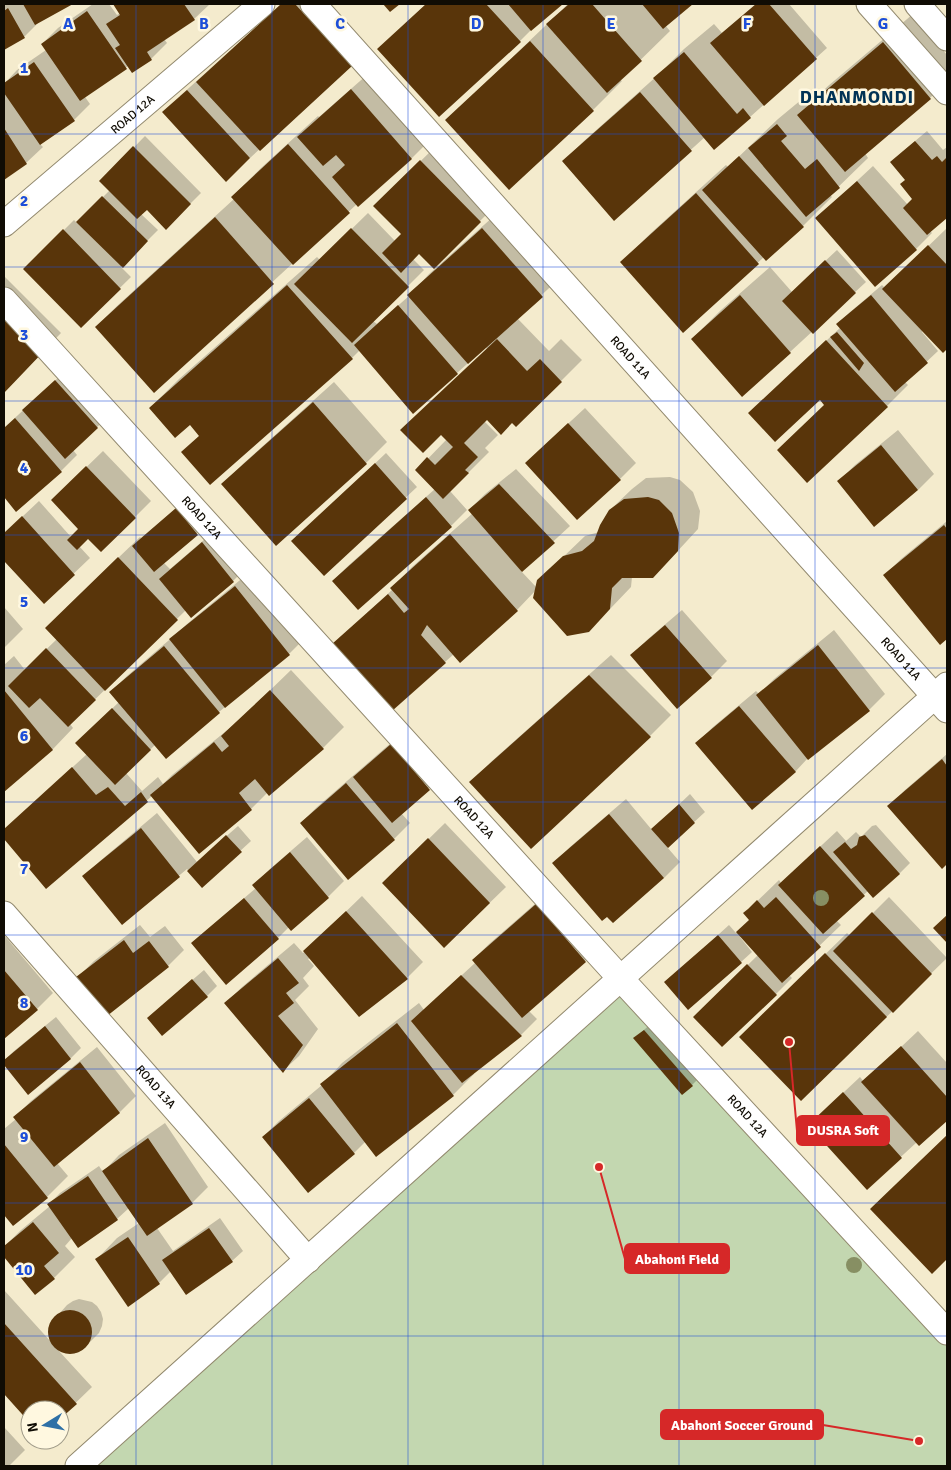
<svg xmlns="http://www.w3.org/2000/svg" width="951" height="1470" viewBox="0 0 951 1470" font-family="Signika,sans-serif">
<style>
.green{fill:#c3d7b0}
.shadow{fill:#0003}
.building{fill:#59350a}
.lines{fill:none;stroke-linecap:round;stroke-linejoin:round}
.street-casing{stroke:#92896e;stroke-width:27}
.street{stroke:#fff;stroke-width:25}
.tree{fill:#878f63}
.grid{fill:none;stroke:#1d4ed8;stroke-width:1;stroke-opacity:0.55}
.labels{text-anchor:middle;stroke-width:5;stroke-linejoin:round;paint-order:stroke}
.street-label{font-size:12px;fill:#100c04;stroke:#fff8e0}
.district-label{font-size:18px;font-weight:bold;letter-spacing:1px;fill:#013356;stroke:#fff8e0}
.grid-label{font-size:16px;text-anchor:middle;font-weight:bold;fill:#1d4ed8;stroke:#fff8e0;stroke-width:5;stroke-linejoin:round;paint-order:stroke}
.leader{fill:none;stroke:#d62828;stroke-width:2}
.callout-dot{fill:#d62828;stroke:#fff8e0;stroke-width:2}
.callout{fill:#d62828;stroke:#d62828;stroke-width:2}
.callout-label{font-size:14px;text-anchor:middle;font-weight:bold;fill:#fff}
</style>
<rect width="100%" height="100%" fill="#f4ebcd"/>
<path class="green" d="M616 987 947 1346V1466H82Z"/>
<path class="shadow" d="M7 4H71L39 22 24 37 4 49V6Z
M93 4H109L117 15 120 13 114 4H210L194 19 164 39 167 43 151 59 128 66 85 97 90 104 74 120 40 144 43 147 26 163 4 178V84L17 70 46 50 42 44 58 28Z
M282 4H316L362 55 250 158 180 96Z
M426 4H561L534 27 520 41 379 49Z
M568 4H691L665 25 670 31 620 80 622 81 593 110 447 120Z
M756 4H789L827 48 750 117 705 137 614 219 563 162 584 141 658 75 684 49 714 24 722 33Z
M913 14 947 55V81L930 98 865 153 868 158 830 195 832 197 803 226 764 257 683 331 622 262 651 233 726 165 728 167 778 119 807 95 812 102 828 86Z
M368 74 428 142 412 158 358 205 357 204 154 391 96 327 117 306 234 199 232 197 261 168 318 116 319 117Z
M927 131 943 150 947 147V216L930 231 932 233 916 249 876 285 817 218 873 166 908 205 914 199 902 152Z
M145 136 201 193 166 228 147 208 141 214 158 230 121 267 131 277 81 326 25 269 74 220 77 223 110 190 101 181Z
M437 145 496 205 434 267 419 253 413 259 424 270 373 321 377 324 409 296 429 274 503 208 563 275 517 318 549 351 561 339 582 360 517 425 512 421 487 419 484 421 498 435 485 448 489 452 450 491 467 510 451 526 358 609 333 581 349 565 435 489 417 470 447 439 487 349 486 347 457 373 360 350 352 358 183 452 200 435 190 424 150 408 179 379 317 257 320 260 368 213 395 241 402 234 375 206Z
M947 228V347L943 351 923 330 922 332 938 351 905 382 908 385 887 406 807 481 825 404 820 398 749 413 841 327 838 324 849 313 882 285 885 288Z
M837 250 866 282 790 352 692 339 721 310 770 267 792 292Z
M4 276 61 333 4 392Z
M72 365 114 411 73 450 77 455 61 471 16 510 4 495V428Z
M334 382 387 442 366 463 223 484 244 463Z
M585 408 636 463 620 479 543 447Z
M898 430 934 474 918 490 839 481 855 465Z
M103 451 151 501 135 517 88 537 79 546 90 558 44 602 4 559V534L39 501 71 537 80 529 69 484Z
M386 453 417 487 324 574 304 531Z
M516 469 570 526 521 571 537 588 560 560 585 536 599 532 610 510 632 489 646 478 670 477 680 480 693 492 700 511 698 529 674 555 632 577 631 587 610 609 536 590 517 610 454 654 445 662 334 644 393 589 392 588 412 567 473 513 469 510 485 494Z
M188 498 208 523 164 563 170 569 219 527 249 565 233 581 191 616 186 610 70 724 73 728 53 749 4 790V665L14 656 25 670 57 639 67 607 140 537 141 538Z
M947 521V637L940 643 885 575 901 559Z
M251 571 305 638 289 654 219 712 155 745 126 773 142 791 158 777 163 784 172 775 236 723 291 670 344 727 323 748 268 792 251 809 199 853 152 796 46 888 4 837V830L87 754 93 727 119 702 111 692 127 676 175 635 187 624Z
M4 607 23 629 4 648Z
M682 610 727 661 711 677 632 655 648 639Z
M834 630 885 694 869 710 808 758 795 772 697 743 713 727 756 691 759 694 774 679Z
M611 655 671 715 650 736 471 782 492 761Z
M407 729 445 773 401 813 410 823 394 839 301 823 317 807Z
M947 754V863L942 867 889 806 905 790Z
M690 794 705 812 667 847 680 862 664 878 554 863 570 847 626 799 652 830Z
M157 813 197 862 238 826 251 841 202 886 187 869 122 923 84 877 100 861Z
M445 823 506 887 444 947 400 867Z
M876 825 910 863 899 874 868 891 836 920 841 925 789 975 792 978 776 994 711 1001 758 955 742 936 740 937 752 952 741 962 666 982 729 925 736 933 750 920 745 913 779 880 781 883 837 831 846 841 856 832 861 837 872 826Z
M307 837 344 881 328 897 289 927 278 938 193 944 209 928 256 888 254 885 270 869Z
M552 889 601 945 585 961 529 1011 537 1019 521 1035 473 1073 474 1074 453 1095 366 1141 354 1153 263 1137 279 1121 322 1085 342 1063 419 1003 424 1010 475 963 473 960 489 944Z
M362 896 423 962 407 978 310 958 308 959 314 966 303 978 309 986 295 1000 318 1029 299 1056 283 1071 226 1003 242 987 294 943 303 953Z
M889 897 947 958 801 1100 762 1016 847 933 850 936Z
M140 925 150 937 165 926 184 950 168 966 78 977 94 961Z
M4 935 53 993 37 1009 4 1037Z
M204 970 217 986 207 996 148 1018Z
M56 1017 81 1048 71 1058 28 1093 4 1061 14 1051Z
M655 1020 702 1075 692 1085 635 1038Z
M918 1031 947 1063V1119L920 1145 917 1142 867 1188 826 1109 860 1077 864 1082Z
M97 1047 136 1096 120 1112 57 1163 68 1176 47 1197 14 1225 4 1213V1129L16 1119 15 1117 31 1101Z
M165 1123 208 1187 192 1203 157 1228 173 1251 220 1218 243 1251 232 1261 171 1271 159 1283 97 1259 117 1238 139 1223 129 1208 117 1219 72 1238 65 1246 75 1257 54 1278 35 1294 4 1255V1247L21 1230 50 1206 49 1204 60 1193 99 1166 103 1172 119 1155Z
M947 1136V1257L932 1272 893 1188Z
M4 1290 52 1343 50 1335V1328L52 1322 67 1305 73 1301 79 1299 92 1302 97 1306 101 1312 103 1319 102 1326 99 1333 82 1350 76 1353H69L59 1351 92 1387 60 1418V1410H30V1421L4 1392Z
M4 1427 25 1450 9 1466H4Z"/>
<path class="building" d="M23 4H73L35 25Z
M113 4H184L195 20 147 52 152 60 132 73 115 48 120 45 106 24 120 15Z
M281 4H295L352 66 260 151 196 82Z
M383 4H400L390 12Z
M426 4H486L521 42 439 117 377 49Z
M508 4H563L531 31Z
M569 4H592L642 61 607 93 546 24Z
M642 4H693L663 29Z
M756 4H769L817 59 764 106 710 43Z
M8 8 25 38 4 50V11Z
M87 11 127 69 80 101 41 44Z
M530 41 594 111 509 190 445 120Z
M883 42 931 99 845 172 797 115Z
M684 52 737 114 743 108 751 118 714 150 653 78Z
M34 62 75 121 40 145 4 93V83Z
M351 89 412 159 358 207 332 177 345 165 336 155 323 166 297 137Z
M187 90 250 158 226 182 162 112Z
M640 92 692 151 614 221 562 161Z
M777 124 787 136 781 141 805 169 817 159 840 188 806 217 748 148Z
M4 128 27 164 4 180Z
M915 141 932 160 937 156 942 162 947 157V218L927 235 903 208 912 199 900 184 905 180 890 162Z
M288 144 350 213 293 265 231 197Z
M133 146 191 204 166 230 147 210 137 219 99 181Z
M739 156 804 227 766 261 702 190Z
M420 160 481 222 434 269 419 254 401 273 382 253 401 234 373 206Z
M857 181 917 250 875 287 815 218Z
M696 193 759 264 683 333 620 262Z
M102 196 148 241 123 268 76 222Z
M215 217 274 284 154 393 95 327Z
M351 228 409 287 352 343 294 284Z
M482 228 543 297 468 364 407 295Z
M63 229 121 289 81 328 23 269Z
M928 245 947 265V349L943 353 882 289Z
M825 260 856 293 813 334 782 301Z
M287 285 353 359 210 485 181 452 199 436 190 425 175 438 149 408Z
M740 295 791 353 742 397 691 339Z
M871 295 928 363 895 392 836 324Z
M398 305 458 374 413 414 354 345Z
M4 308 46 349 4 393Z
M837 332 864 363 859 371 830 337Z
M497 339 527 371 540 359 562 382 516 427 512 423 501 435 487 420 464 443 478 457 465 470 469 473 443 499 415 470 427 457 435 465 453 447 441 435 423 453 400 430Z
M826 340 888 407 807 483 777 450 824 405 820 400 775 442 748 413Z
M55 380 98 428 65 459 22 410Z
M313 402 367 464 276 546 221 484Z
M15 418 62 472 16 512 4 497V428Z
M568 423 621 480 577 520 525 463Z
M881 445 918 490 874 527 837 481Z
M375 463 407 499 324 576 291 541Z
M86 466 136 518 101 552 88 539 77 550 67 540 78 529 51 500Z
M499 484 555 543 522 572 468 510Z
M426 497 452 527 358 610 332 581Z
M648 497 659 500 672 513 679 533 678 551 653 578H622L612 588 610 609 589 632 567 636 533 598 537 580 563 556 582 551 594 541 600 525 609 510 624 499Z
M176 508 198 535 154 572 132 546Z
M22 516 75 575 44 604 4 561V533Z
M944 525 947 529V639L940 645 883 575Z
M450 534 518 611 460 663 427 625 421 635 446 663 392 711 332 644 388 594 404 613 409 609 390 588Z
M202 542 234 582 191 618 159 579Z
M118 557 178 620 105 691 45 628Z
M235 586 290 655 225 708 169 639Z
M665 625 712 678 677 709 630 655Z
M818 645 870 711 808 760 756 695Z
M164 646 220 713 166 759 109 692Z
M46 648 96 700 68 727 40 698 29 708 8 686Z
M589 675 651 737 531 849 469 782Z
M4 690 53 750 4 792Z
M270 690 324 749 269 796 255 779 239 793 252 810 199 854 150 795 214 742 222 752 229 746 221 736Z
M739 706 796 772 752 810 695 743Z
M112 708 151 750 115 785 75 743Z
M391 744 430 790 392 823 353 777Z
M942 759 947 766V864L942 869 887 806Z
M72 767 96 795 108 787 125 806 141 792 148 802 46 889 4 839V829Z
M346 783 395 840 348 880 300 823Z
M679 804 695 823 668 848 651 829Z
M609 814 664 878 613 923 607 917 602 921 552 863Z
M141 828 180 877 122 925 82 876Z
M226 835 242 852 202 888 187 871Z
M865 835 900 874 873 898 833 852 845 842 851 849 857 845 859 837Z
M428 838 490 903 444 948 382 883Z
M820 846 865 896 823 934 778 885Z
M290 852 329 898 291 931 252 885Z
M776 897 821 947 782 983 736 932 749 920 743 913 748 909 757 900 764 908Z
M244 898 279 939 226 985 191 943Z
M536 904 586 962 522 1018 472 960Z
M346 911 408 979 359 1017 303 951Z
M872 912 932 974 893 1013 833 951Z
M947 915V943L933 928Z
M718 935 742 963 688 1010 664 982Z
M124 940 133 953 149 941 169 967 107 1016 76 977Z
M825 953 887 1017 801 1101 739 1037Z
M278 958 299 983 286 993 294 1003 278 1016 303 1045 283 1073 224 1003Z
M747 964 777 995 722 1047 693 1017Z
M4 970 38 1010 4 1039Z
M461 975 522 1036 462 1083 411 1021Z
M192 979 208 997 162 1036 147 1018Z
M397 1023 454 1096 376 1157 320 1084Z
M45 1026 71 1059 28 1095 4 1065V1060Z
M644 1030 693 1086 682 1095 633 1038Z
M901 1046 947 1097V1121L919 1146 861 1082Z
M80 1062 120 1113 54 1167 13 1117Z
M843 1092 902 1158 867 1190 808 1125Z
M309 1098 355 1154 308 1193 262 1137Z
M947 1135V1259L932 1274 870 1209Z
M148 1138 193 1204 147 1236 102 1171Z
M4 1144 48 1198 13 1226 4 1215Z
M88 1176 118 1220 78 1248 47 1204Z
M33 1222 59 1253 44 1266 55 1279 35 1295 4 1257V1246Z
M209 1228 233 1262 186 1295 162 1260Z
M128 1237 160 1284 128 1307 95 1259Z
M48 1332a22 22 0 1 1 44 0a22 22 0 1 1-44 0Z
M4 1323 77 1404 60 1419V1410H30V1423L4 1394Z"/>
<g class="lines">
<g class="street-casing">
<g id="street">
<path id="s1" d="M313 4 947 710"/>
<path d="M869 4 947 92"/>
<path d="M917 4 947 38"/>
<path id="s2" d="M4 224 262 4"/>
<path id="s3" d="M4 300 621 979 947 1332"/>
<path id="s4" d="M4 914 308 1260"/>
<path d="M78 1466 947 685"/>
</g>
</g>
<use href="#street" class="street"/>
</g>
<g class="tree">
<circle cx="821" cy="898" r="8"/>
<circle cx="854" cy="1265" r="8"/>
</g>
<path class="grid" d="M136 4V1466M272 4V1466M408 4V1466M543 4V1466M679 4V1466M815 4V1466M4 134H947M4 267H947M4 401H947M4 535H947M4 668H947M4 802H947M4 935H947M4 1069H947M4 1203H947M4 1336H947"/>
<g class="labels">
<g class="street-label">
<text dy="4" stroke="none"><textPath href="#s2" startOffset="169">ROAD 12A</textPath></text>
<text dy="4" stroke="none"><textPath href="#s1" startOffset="475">ROAD 11A</textPath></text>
<text dy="4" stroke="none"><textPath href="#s3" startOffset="294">ROAD 12A</textPath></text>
<text dy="4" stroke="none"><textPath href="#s1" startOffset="880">ROAD 11A</textPath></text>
<text dy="4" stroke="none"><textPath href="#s3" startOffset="699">ROAD 12A</textPath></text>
<text dy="4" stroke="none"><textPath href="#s4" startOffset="230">ROAD 13A</textPath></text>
<text dy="4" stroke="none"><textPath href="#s3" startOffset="1104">ROAD 12A</textPath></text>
</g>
<g class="district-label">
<text x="857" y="103">DHANMONDI</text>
</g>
</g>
<g class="grid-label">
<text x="68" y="29">A</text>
<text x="204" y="29">B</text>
<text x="340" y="29">C</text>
<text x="476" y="29">D</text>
<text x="611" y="29">E</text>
<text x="747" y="29">F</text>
<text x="883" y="29">G</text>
<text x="24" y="73">1</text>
<text x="24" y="206">2</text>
<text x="24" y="340">3</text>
<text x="24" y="473">4</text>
<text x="24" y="607">5</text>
<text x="24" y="741">6</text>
<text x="24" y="874">7</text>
<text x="24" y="1008">8</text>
<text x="24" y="1142">9</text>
<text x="24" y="1275">10</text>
</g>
<path class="leader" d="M789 1042L797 1131M599 1167L625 1259M919 1441L823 1425"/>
<g class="callout-dot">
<circle cx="789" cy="1042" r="5"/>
<circle cx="599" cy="1167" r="5"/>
<circle cx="919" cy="1441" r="5"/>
</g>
<g class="callout">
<rect x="797" y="1116" width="92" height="29" rx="5"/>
<rect x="625" y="1244" width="104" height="29" rx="5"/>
<rect x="661" y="1410" width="162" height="29" rx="5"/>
</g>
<g class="callout-label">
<text x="843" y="1135">DUSRA Soft</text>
<text x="677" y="1264">Abahoni Field</text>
<text x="742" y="1430">Abahoni Soccer Ground</text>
</g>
<rect width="951" height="1470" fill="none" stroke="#100c04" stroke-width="10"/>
<g transform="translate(45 1425) rotate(260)"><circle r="24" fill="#fff8e0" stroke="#9f9a88"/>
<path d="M0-4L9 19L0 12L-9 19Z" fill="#2e70a6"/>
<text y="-8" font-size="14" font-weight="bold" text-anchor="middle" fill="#100c04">N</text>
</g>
</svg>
